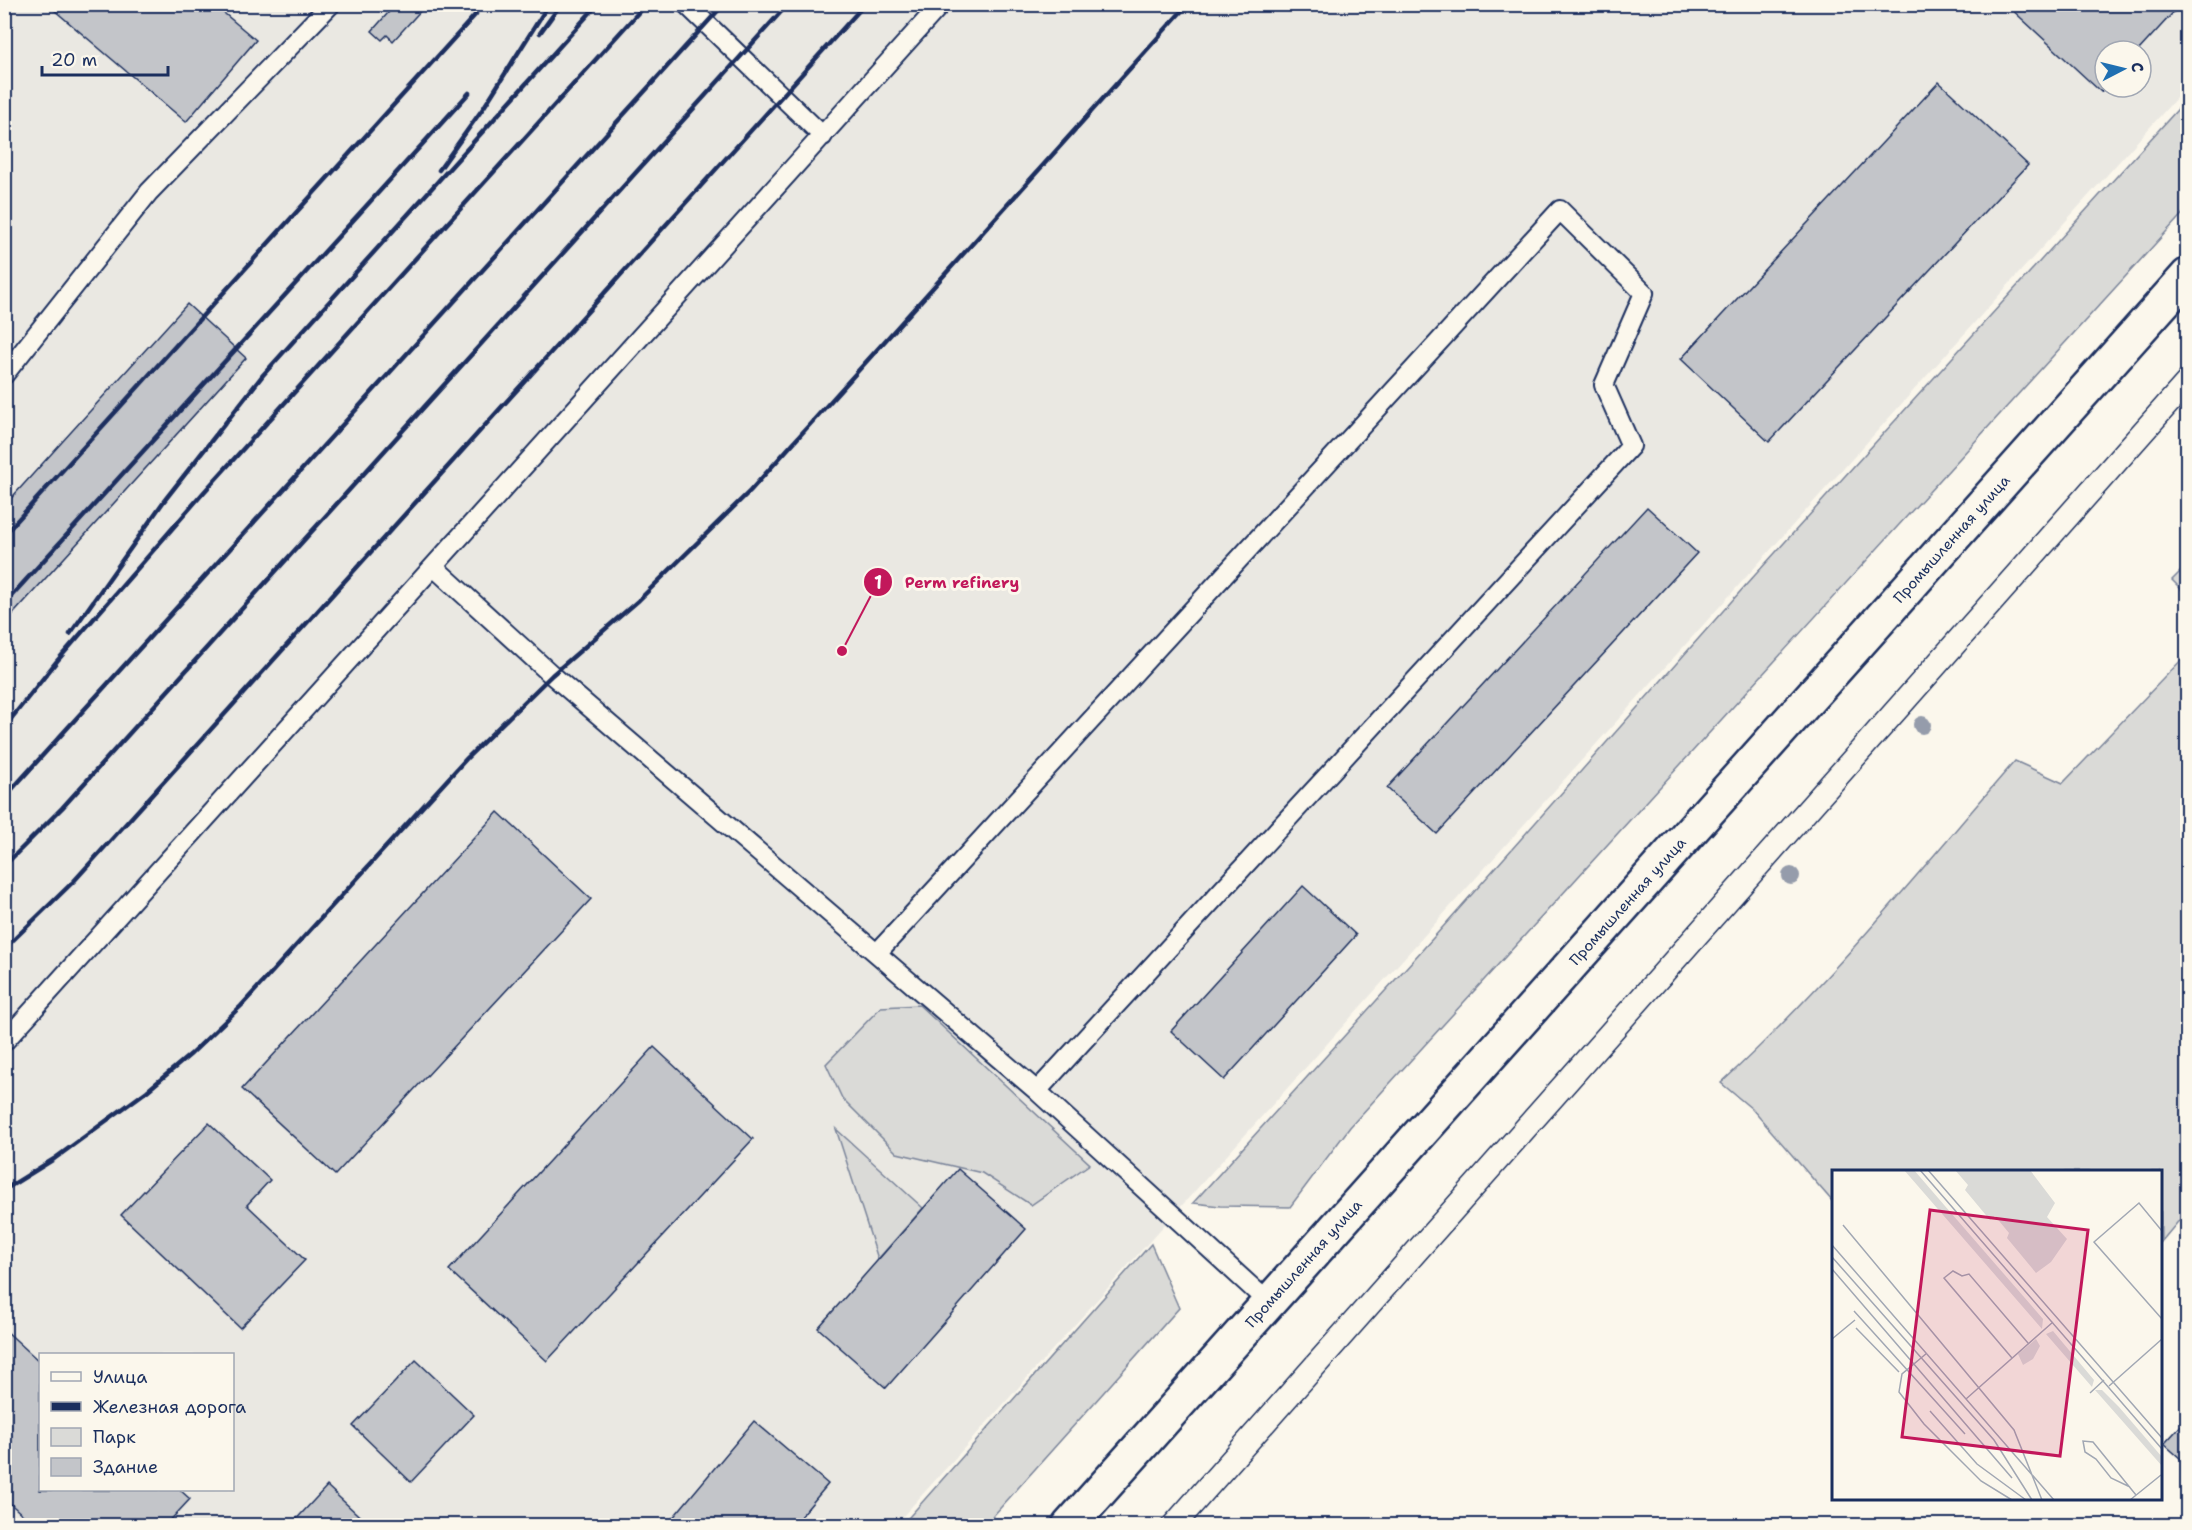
<svg xmlns="http://www.w3.org/2000/svg" width="2192" height="1530" viewBox="0 0 2192 1530" font-family="'Shantell Sans',sans-serif">
<style>
.built{fill:#eae8e2;fill-rule:evenodd}
.green{fill:#dadad7;stroke:#7a849a;stroke-width:1.5}
.building{fill:#c3c5c9;stroke:#1b2f5e;stroke-width:1.5}
.lines{fill:none;stroke-linecap:round;stroke-linejoin:round}
.service-casing{stroke:#1b2f5e;stroke-width:22}
.tertiary-casing{stroke:#1b2f5e;stroke-width:38}
.service{stroke:#fbf7ec;stroke-width:18}
.tertiary{stroke:#fbf7ec;stroke-width:33}
.tram{stroke:#1b2f5e;stroke-width:1.5}
.rail{stroke:#1b2f5e;stroke-width:4.5}
.tree{fill:#959cab}
.labels{text-anchor:middle;stroke-width:6;stroke-linejoin:round;paint-order:stroke}
.street-label{font-size:15px;fill:#1b2f5e;stroke:#fbf7ec}
.inset-road{fill:none;stroke:#a1a7b3;stroke-width:1.5}
.view{fill:#c2185b;fill-opacity:0.15;stroke:#c2185b;stroke-width:3}
.inset-edge{fill:none;stroke:#1b2f5e;stroke-width:3}
.leader{fill:none;stroke:#c2185b;stroke-width:2}
.callout-dot{fill:#c2185b;stroke:#fbf7ec;stroke-width:2}
.mark-label{font-size:18px;text-anchor:middle;font-weight:bold;fill:#fff}
.callout-label{font-size:16px;text-anchor:middle;font-weight:bold;fill:#c2185b;stroke:#fbf7ec;stroke-width:6;stroke-linejoin:round;paint-order:stroke}
</style>
<rect width="100%" height="100%" fill="#fbf7ec"/>
<filter id="ink" filterUnits="userSpaceOnUse"><feTurbulence type="fractalNoise" baseFrequency=".0167" numOctaves="2"/><feDisplacementMap in="SourceGraphic" scale="12" xChannelSelector="R" yChannelSelector="G"/><feConvolveMatrix kernelMatrix="1 2 1 2 8 2 1 2 1" color-interpolation-filters="sRGB"/></filter>
<g filter="url(#ink)">
<path class="built" d="M5 5H2187V86L895 1525 5 1526ZM2105 51H2141V87H2105ZM40 1354H232V1490H40Z"/>
<path class="green" d="M2187 99V209L1350 1127 1290 1207 1220 1206 1193 1203 1434 937 1746 585Z
M2187 565V595L2172 580Z
M2187 654V1211L2161 1242 2160 1172H1834L1833 1202 1752 1109 1721 1083C1828 985 1920 870 2015 761L2063 783Z
M919 1005 1090 1164 1031 1205 982 1173 897 1153 842 1098 826 1064 881 1007Z
M836 1129 923 1208 878 1259Z
M1151 1244 1179 1308 985 1525H902Z"/>
<path class="building" d="M47 4H213L256 40 186 122Z
M396 4H421L424 7 393 41 387 35 382 40 372 31Z
M2011 4H2181L2138 51H2105V87L2101 92 2009 7Z
M1939 82 2028 165 1769 442 1681 359Z
M187 304 246 358 4 624V506Z
M1647 507 1697 553 1437 834 1387 788Z
M498 812 591 899 335 1175 242 1089Z
M1303 886 1356 935 1224 1080 1171 1031Z
M654 1047 753 1139 547 1361 449 1270Z
M209 1123 270 1180 247 1205 305 1260 240 1328 121 1215Z
M958 1169 1026 1229 886 1388 818 1328Z
M4 1329 40 1362V1490H180L190 1499 165 1526H35L4 1498Z
M416 1360 474 1415 411 1482 353 1426Z
M2188 1418V1465L2164 1444Z
M754 1421 828 1484 793 1526H666Z
M327 1486 370 1526H290Z"/>
<g class="lines">
<g class="service-casing">
<path id="service" d="M686 4 823 136
M4 375 149 192 331 4
M434 567 552 675 1037 1091 1269 1303
M877 953 1560 210 1644 293 1604 385 1631 446 1037 1091
M4 1042 941 4"/>
</g>
<g class="tertiary-casing">
<g id="tertiary">
<path id="s1" d="M1069 1526 2188 275"/>
</g>
</g>
<use href="#service" class="service"/>
<use href="#tertiary" class="tertiary"/>
<path class="tram" d="M1157 1526 2188 363
M1189 1526 2188 399"/>
<path class="rail" d="M540 33 561 4
M439 170 484 107 549 4
M4 535 476 14
M4 604 469 93
M70 634 164 501 263 375 598 4
M6 725 57 661 204 492 646 4
M4 798 724 4
M4 866 62 808 788 4
M4 949 74 881 122 828 865 4
M4 1190 54 1159 147 1091 191 1054 241 1006 467 758 552 675 639 600 750 491 1188 4"/>
</g>
<g class="tree">
<circle cx="1922" cy="725" r="9"/>
<circle cx="1791" cy="876" r="9"/>
</g>
</g>
<g class="labels">
<g class="street-label">
<text dy="5" stroke="none"><textPath href="#s1" startOffset="1324">Промышленная улица</textPath></text>
<text dy="5" stroke="none"><textPath href="#s1" startOffset="838">Промышленная улица</textPath></text>
<text dy="5" stroke="none"><textPath href="#s1" startOffset="352">Промышленная улица</textPath></text>
</g>
</g>
<g transform="translate(1832 1170)">
<rect width="330" height="330" fill="#fbf7ec"/>
<path d="M72 0H82L113 36 211 149 210 159ZM123 0H198L223 33 215 47 235 69 219 92 204 103 175 68 177 63 163 46 158 50 133 20 136 15ZM221 161 262 210 260 217 214 164ZM204 169 208 176 201 189 191 195 186 184ZM263 220H270L287 237 330 287V296Z" fill="#dadad7"/>
<path class="inset-road" d="M88 0 330 279M96 0 330 268M11 55 182 260 210 330M330 61 307 33 262 72 330 149M0 75 222 330M0 87 162 270 200 330M0 99 180 308M22 141 133 264M24 158 67 202M0 169 23 150M95 183 70 204 67 222 92 254 149 311 180 330M180 188 112 108 121 101 130 106 137 104 196 173M277 216 330 169M258 223 272 210M134 229 221 152M98 241 145 294 194 330M298 317 279 308 264 289 253 282 251 271 261 272 304 325M298 330 329 305"/>
<path class="view" d="M98 40 256 60 228 286 70 267Z"/>
<rect width="330" height="330" class="inset-edge"/>
</g>
<path class="leader" d="M842 651L878 582"/>
<g class="callout-dot">
<circle cx="842" cy="651" r="6"/>
<circle cx="878" cy="582" r="15"/>
</g>
<g class="mark-label">
<text x="878" y="589">1</text>
</g>
<g class="callout-label">
<text x="962" y="588">Perm refinery</text>
</g>
<rect width="2192" height="1530" fill="none" stroke="#fbf7ec" stroke-width="24"/>
<rect x="12" y="12" width="2168" height="1506" fill="none" stroke="#1b2f5e" stroke-width="2" filter="url(#ink)"/>
<rect x="39" y="1353" width="195" height="138" fill="#fbf7ec" stroke="#a1a7b3" stroke-width="1.5"/>
<rect x="51" y="1372" width="30" height="9" fill="#fbf7ec" stroke="#a1a7b3" stroke-width="1.5"/>
<text x="93" y="1383" font-size="18" fill="#1b2f5e">Улица</text>
<rect x="51" y="1402" width="30" height="9" fill="#1b2f5e" stroke="#a1a7b3" stroke-width="1.5"/>
<text x="93" y="1413" font-size="18" fill="#1b2f5e">Железная дорога</text>
<rect x="51" y="1428" width="30" height="18" fill="#dadad7" stroke="#a1a7b3" stroke-width="1.5"/>
<text x="93" y="1443" font-size="18" fill="#1b2f5e">Парк</text>
<rect x="51" y="1458" width="30" height="18" fill="#c3c5c9" stroke="#a1a7b3" stroke-width="1.5"/>
<text x="93" y="1473" font-size="18" fill="#1b2f5e">Здание</text>
<g transform="translate(2123 69) rotate(83)"><circle r="28" fill="#fbf7ec" stroke="#a1a7b3" stroke-width="1.5"/>
<path d="M0-4.5L10 22L0 15L-10 22Z" fill="#1f6fb2"/>
<text y="-9" font-size="16" font-weight="bold" text-anchor="middle" fill="#1b2f5e">С</text>
</g>
<path d="M42 66v9h126v-9" fill="none" stroke="#1b2f5e" stroke-width="3"/>
<text x="51" y="66" font-size="18" fill="#1b2f5e" stroke="#fbf7ec" stroke-width="4.5" paint-order="stroke">20 m</text>
</svg>
